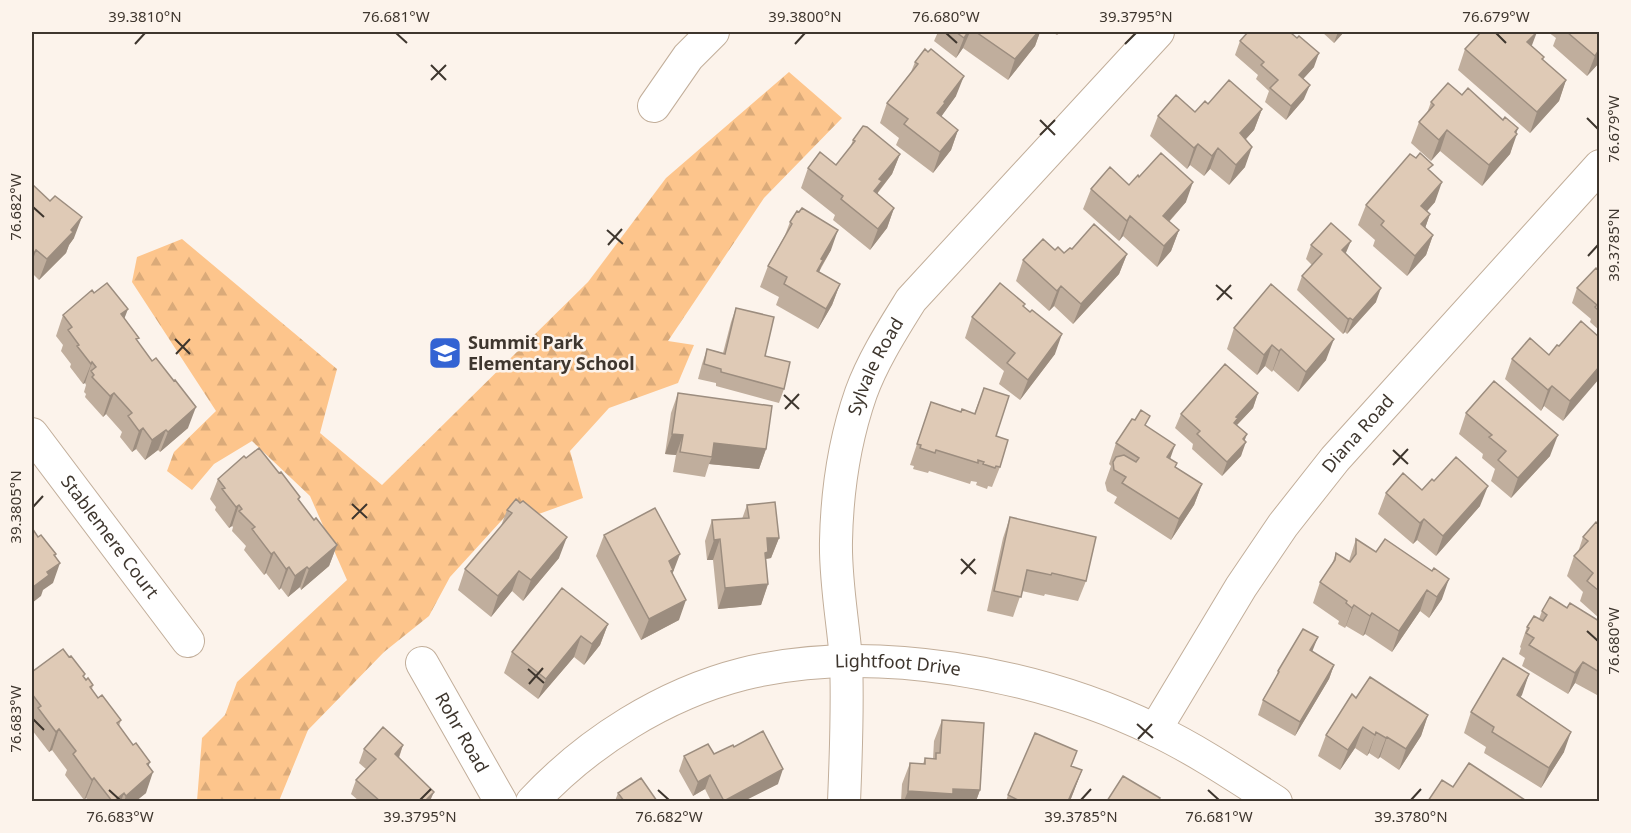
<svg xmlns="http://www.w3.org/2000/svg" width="1631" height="833" viewBox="0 0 1631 833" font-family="'Noto Sans',sans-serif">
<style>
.forest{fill:url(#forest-firs)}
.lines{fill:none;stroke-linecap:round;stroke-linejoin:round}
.minor-casing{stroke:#c2ae9a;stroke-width:34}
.minor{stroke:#fff;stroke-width:32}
.wall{fill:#c0ae9d}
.shaded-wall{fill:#9c8d7f}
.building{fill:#dfcab6;stroke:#9c8d7f;stroke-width:1.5}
.ticks{fill:none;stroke:#3e362e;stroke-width:2}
.labels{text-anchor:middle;stroke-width:5;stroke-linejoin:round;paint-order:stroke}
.poi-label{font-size:18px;font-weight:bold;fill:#3e362e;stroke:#fcf3eb;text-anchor:start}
.street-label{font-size:18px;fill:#3e362e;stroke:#fcf3eb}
.neatline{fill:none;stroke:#3e362e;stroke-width:2}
.ticks-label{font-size:15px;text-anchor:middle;fill:#3e362e}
</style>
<defs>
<pattern id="forest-firs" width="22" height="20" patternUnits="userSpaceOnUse" patternTransform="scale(1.5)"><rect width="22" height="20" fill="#fdc58c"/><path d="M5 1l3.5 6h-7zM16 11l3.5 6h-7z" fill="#daaa79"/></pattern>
</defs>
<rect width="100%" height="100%" fill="#fcf3eb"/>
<path class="forest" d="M789 72 842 118 764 198 668 341 694 345 678 383 609 408 570 451 583 498 536 515 513 508 450 577 429 616 384 652 308 730 279 801H197L202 738 225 715 237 682 347 580 310 496 252 441 214 464 192 490 167 471 174 452 216 411 132 282 137 257 182 239 337 369 320 433 382 485 588 282 666 178Z"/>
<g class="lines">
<g class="minor-casing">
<g id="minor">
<path d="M654 106 688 57 713 32"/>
<path id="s1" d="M32 434 188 641"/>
<path id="s2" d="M422 663 501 802"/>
<path id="s3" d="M1155 730 1241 587 1283 525 1335 459 1600 166"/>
<path id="s4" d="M532 802C588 742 664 694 743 674 872 642 1037 673 1155 730 1197 750 1237 777 1276 802"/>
<path id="s5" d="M844 802C846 754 848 707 846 660 843 621 835 580 836 541 837 492 845 439 861 393 873 360 893 329 911 300L1158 32"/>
</g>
</g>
<use href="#minor" class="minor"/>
</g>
<path class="wall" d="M938 32H1040L1035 46 1008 80 963 48 956 58 934 41Z
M1052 32H1061L1057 35Z
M1293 32 1292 34 1314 67 1303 79 1304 99 1286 120 1265 102 1269 91 1256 79 1258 75 1235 55 1240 41Z
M1322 32H1344L1334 43Z
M1548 32H1599V63L1587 76 1553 46 1556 38Z
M1532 46 1544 57 1543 60 1566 80 1559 101 1530 133 1458 70 1465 49Z
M915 62 956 96 941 116 958 130 951 150 933 173 896 145 899 138 880 123 887 103 911 72Z
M1462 95 1516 133 1510 154 1482 186 1440 151 1431 161 1411 143 1419 122 1427 113 1431 102Z
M1208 104 1262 109 1254 130 1246 139 1245 167 1229 185 1210 169 1204 176 1190 165 1187 169 1150 136 1158 116 1195 112Z
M853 140 900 154 892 174 877 194 894 208 887 228 870 250 833 220 835 215 801 188 808 168 836 165 850 148Z
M1430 171 1435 202 1427 211 1430 214 1425 228 1433 235 1426 255 1407 276 1373 246 1375 240 1358 225 1366 205Z
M32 184 74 238 69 245 66 253 39 280 32 273Z
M1129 185 1186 202 1169 222 1179 230 1171 251 1157 267 1123 236 1119 241 1083 209 1091 189Z
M790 222 831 250 819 272 840 284 832 305 818 329 776 305 779 297 760 287 768 266 785 235Z
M1311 245 1346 254 1376 302 1347 334 1345 332 1343 334 1297 290 1302 276 1312 265 1306 259Z
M1072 249 1127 254 1119 274 1073 324 1054 306 1049 311 1016 281 1023 260 1055 250 1064 253Z
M1599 271V330L1590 322 1591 319 1572 303 1577 288Z
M94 293 124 318 188 428 160 452 158 450 145 460 136 449 132 452 120 437 122 432 106 414 103 417 85 397 86 394 84 392 86 385 85 383 83 384 70 367 71 364 61 351 63 345 56 336 63 315Z
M1024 307 1055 354 1020 400 999 384 1004 371 965 338 972 317Z
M736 308 784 389 779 403 716 386V383L698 379 702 364 707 349 723 353 731 322Z
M1234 328 1326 360 1298 392 1273 370 1272 372 1265 366 1257 375 1227 349Z
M1599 337 1563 421 1544 406 1541 411 1505 379 1512 359 1549 355 1559 346Z
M984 388 996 436 1000 467 992 487 988 486 987 489 976 485 977 482 971 481 970 484 929 471 928 473 913 469 914 466 910 465 931 402 961 412 974 414Z
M678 393 766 449 759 469 709 464 705 477 673 472 676 455 665 454 671 413Z
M1258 393 1253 408 1237 425 1244 441 1241 456 1222 476 1192 449 1193 444 1175 428 1181 414Z
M1466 413 1550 456 1511 498 1491 481 1495 469 1482 458 1483 454 1459 434Z
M1147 426 1170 458 1175 467 1202 484 1194 505 1171 540 1114 503 1117 497 1107 491 1105 483 1111 466 1109 464 1116 443Z
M246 458 279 473 300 497 299 500 314 520 337 545 329 566 301 590 300 587 288 597 281 588 279 590 266 573 264 575 244 550 246 546 232 531 233 527 232 526 229 528 215 510 216 507 210 499 218 479Z
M1434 481 1480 506 1436 556 1417 540 1413 544 1378 514 1386 493 1422 490Z
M747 505 779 538 771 558 766 559 768 584 761 605 718 609 713 560H707L705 541 712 520 742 519Z
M507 510 559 558 523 601 512 591 491 617 458 590 465 569 501 526Z
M1010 517 1086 581 1078 601 1045 594 1044 596 1022 591 1013 617 987 611 1003 538Z
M1599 525V618L1580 601 1583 592 1567 576 1574 556 1578 552 1583 537Z
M604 535 673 574 679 620 641 640 596 556Z
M1356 539 1442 599 1429 618 1420 611 1392 652 1365 634 1363 636 1346 626 1345 628 1338 624 1339 621 1313 603 1320 582 1332 564 1336 553 1349 561Z
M1567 608 1599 621V691L1597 695 1575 683 1568 694 1522 666 1525 658 1519 654 1521 648 1520 647 1527 627 1539 619 1542 611Z
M608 624 600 645 584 665 574 657 538 699 504 673 512 652Z
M1312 652 1334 665 1329 679 1295 736 1258 715 1263 700 1274 682 1278 671Z
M69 657 85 674 84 677 86 680 93 685 92 689 98 698 121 720 119 726 148 766 146 793 136 801H89L86 798 84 800 65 775 67 770 52 750 49 752 32 730V672Z
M1529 674 1520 697 1564 752 1541 788 1484 753 1486 747 1464 733 1471 712Z
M1356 698 1428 715 1421 736 1399 770 1380 757 1378 759 1369 753 1367 756 1355 748 1340 770 1318 756 1326 735Z
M942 720 980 790 976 801H901L902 784 910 763 923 764 925 758 933 759 934 741Z
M403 745 399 758 430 801H359L351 794 356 780 366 769 359 763 364 749Z
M734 747 778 784 744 801H711L705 789 693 796 679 771 684 756 714 754Z
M1077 751 1071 766 1082 770 1070 801H1006L1008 795Z
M618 793 657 801H615Z"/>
<path class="shaded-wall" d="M968 32H970L963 48 956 58 964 38Z
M1038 32H1040L1035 46 1008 80 1015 59Z
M1338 32H1344L1334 43Z
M1537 32 1529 53 1527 42Z
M1599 50V63L1587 76 1595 56Z
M1319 53 1314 67 1293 90 1299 75Z
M964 76 956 96 941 117 937 113 944 102Z
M1566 80 1559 101 1530 133 1537 112Z
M1310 85 1304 99 1286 120 1291 106Z
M1262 109 1254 130 1232 154 1240 133Z
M1518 128 1515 137 1517 134 1510 154 1482 186 1489 165Z
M958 130 951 150 933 173 940 152Z
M1447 130 1440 151 1431 161 1439 140Z
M1198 144 1190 165 1187 169 1194 148Z
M1252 147 1245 167 1229 185 1236 165Z
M1218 148 1210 169 1204 176 1212 156Z
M900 154 892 174 878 192 875 202 874 191 879 179Z
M1193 182 1186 202 1155 237 1163 216Z
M1442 182 1435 202 1414 226 1421 206Z
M894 208 887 228 870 250 878 229Z
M1430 214 1423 234 1421 224Z
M1130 216 1123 236 1119 241 1127 221Z
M82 217 74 238 69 245 66 253 39 280 47 259Z
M838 230 831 250 821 267 816 280 809 292 821 259Z
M1179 230 1171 251 1157 267 1164 246Z
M1433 235 1426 255 1407 276 1415 256Z
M1351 241 1345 255 1342 250Z
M36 250 32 263V259L33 255Z
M1127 254 1119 274 1073 324 1081 304Z
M840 284 832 305 818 329 826 309Z
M1061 286 1054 306 1049 311 1057 291Z
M1381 288 1376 302 1347 334 1353 320Z
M128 309 120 330 121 314Z
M1350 318 1345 332 1343 334 1348 319Z
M1062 334 1055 354 1020 400 1028 380Z
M1334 339 1326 360 1298 392 1306 372Z
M1272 345 1265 366 1257 375 1264 355Z
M1281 349 1273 370 1272 372 1279 351Z
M92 362 85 383 83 384 91 364Z
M1599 367V379L1563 421 1570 401Z
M1552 386 1544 406 1541 411 1548 390Z
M114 393 106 414 103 417 110 396Z
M1258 393 1253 408 1235 427 1229 437 1236 417Z
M196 407 188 428 160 452 168 432Z
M143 428 136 449 132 452 139 431Z
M166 430 158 450 145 460 152 440Z
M672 434 683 435 676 455 665 454Z
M1247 434 1243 445 1246 442 1241 456 1222 476 1227 462Z
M1558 435 1550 456 1511 498 1518 478Z
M714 443 766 449 759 469 709 464 712 457Z
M1175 445 1168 465 1167 457Z
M1202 484 1194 505 1171 540 1179 519Z
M1488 486 1480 506 1436 556 1443 536Z
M239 505 232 526 229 528 236 507Z
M1424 519 1417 540 1413 544 1420 523Z
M567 537 559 558 523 601 531 580Z
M767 538H779L771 558 765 559Z
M720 539 713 560H707L714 540Z
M337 545 329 566 301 590 309 569Z
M274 552 266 573 264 575 271 554Z
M56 554 50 570 60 563 53 583 43 590 41 596 32 603V590L33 587 54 555Z
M680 554 672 575 669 561Z
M289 567 281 588 279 590 286 569Z
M307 567 300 587 288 597 295 576Z
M519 571 512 591 491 617 498 596Z
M1449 579 1442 599 1429 618 1437 597Z
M768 584 761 605 718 609 725 588Z
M1427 590 1420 611 1392 652 1399 631Z
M686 600 679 620 641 640 649 619Z
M1354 605 1346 626 1345 628 1352 608Z
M1372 613 1365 634 1363 636 1370 616Z
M608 624 600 645 584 665 592 644Z
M581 636 574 657 538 699 546 679Z
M1318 637 1312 652 1310 650Z
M1583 662 1575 683 1568 694 1575 673Z
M1334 665 1329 679 1295 736 1300 722Z
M1529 674 1522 695 1509 715 1517 695Z
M1428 715 1421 736 1399 770 1406 749Z
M1363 727 1355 748 1340 770 1348 750Z
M59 729 52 750 49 752 56 732Z
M1376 732 1369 753 1367 756 1375 735Z
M1571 732 1564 752 1541 788 1549 768Z
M1387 737 1380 757 1378 759 1386 738Z
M403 745 398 759 395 754Z
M150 762 143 781 153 772 146 793 136 801H124L126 796 147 764Z
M783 769 778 784 744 801H724Z
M1082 770 1074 791 1070 801H1068Z
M710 775 705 789 693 796 698 782Z
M94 778 86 798 84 800 92 780Z
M953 789 980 790 976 801H904L908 791Z
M434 792 430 801H425Z
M124 793 121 801H114Z"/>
<path class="building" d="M956 32H968L964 38Z
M976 32H1038L1015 59Z
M1248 32H1292L1291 33 1297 38 1299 36 1319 53 1299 75 1310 85 1291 106 1270 88 1278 80 1261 65 1264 62 1240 41Z
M1481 32H1537L1527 42 1544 57 1542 59 1566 80 1537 112 1465 49Z
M1567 32H1599V50L1595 56Z
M925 49 928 52 931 49 964 76 944 102 945 103 937 113 958 130 940 152 904 124 908 119 887 103 918 64 915 62Z
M1229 80 1262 109 1240 133 1252 147 1236 165 1218 148 1212 156 1198 144 1194 148 1158 116 1176 95 1195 112 1205 101 1208 104Z
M1448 83 1462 95 1468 88 1503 120 1505 117 1518 128 1515 132 1517 134 1489 165 1447 130 1439 140 1419 122 1434 105 1431 102Z
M863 126 867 127 900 154 879 179 882 181 874 191 894 208 878 229 841 199 843 196 808 168 820 152 836 165 855 141 853 140Z
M1161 153 1193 182 1163 216 1179 230 1164 246 1130 216 1127 221 1091 189 1110 167 1129 185 1138 175 1139 177Z
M1420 153 1433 165 1428 169 1442 182 1421 206 1430 214 1421 224 1433 235 1415 256 1381 225 1384 221 1366 205 1410 154 1416 158Z
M32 184 50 201 55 196 82 217 71 230 73 232 47 259 36 250 33 255 32 253Z
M802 208 838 230 821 259 823 260 817 271 840 284 826 309 784 284 787 277 768 266 792 224 790 222 797 211 799 212Z
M1331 223 1351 241 1342 250 1381 288 1353 320 1350 318 1348 319 1302 276 1322 254 1311 245Z
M1094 224 1127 254 1081 304 1061 286 1057 291 1023 260 1043 239 1055 250 1058 247 1064 253 1070 248 1072 249Z
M1596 268 1599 271V311L1595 307 1597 305 1577 288Z
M107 283 128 309 121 314 139 338 136 339 152 361 156 358 174 381 175 380 196 407 168 432 166 430 152 440 143 428 139 431 128 416 132 413 114 393 110 396 92 377 94 375 91 371 96 367 92 362 91 364 77 346 79 345 68 330 72 327 63 315 92 290 94 293Z
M1000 283 1025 304 1023 306 1030 312 1032 310 1062 334 1028 380 1007 363 1015 353 972 317Z
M1271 284 1334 339 1306 372 1281 349 1279 351 1272 345 1264 355 1234 328Z
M736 308 774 317 765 356 790 362 784 389 721 372V369L704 364 707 349 725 354Z
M1581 321 1599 337V367L1570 401 1552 386 1548 390 1512 359 1530 338 1549 355 1557 345 1559 346Z
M1225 364 1258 393 1236 417 1238 418 1234 423 1247 434 1243 439 1246 442 1227 462 1197 434 1200 431 1181 414Z
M1494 381 1558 435 1518 478 1498 460 1506 451 1489 437 1492 435 1466 413Z
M984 388 1009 396 996 436 1008 440 1000 467 996 466 995 468 983 464 984 462 978 460V463L936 450 935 453 920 448 921 445 917 444 931 402 961 412 962 409 975 414Z
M678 393 772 406 766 449 714 443 712 457 680 452 683 435 672 434Z
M1141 410 1150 416 1145 425 1175 445 1167 457 1177 463 1175 467 1202 484 1179 519 1122 483 1126 477 1114 470 1113 462 1116 457 1124 455 1136 462 1139 458 1116 443 1132 419 1135 420Z
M259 448 279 473 281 472 300 497 298 499 314 520 316 518 337 545 309 569 307 567 295 576 289 567 286 569 274 552 271 554 252 529 255 527 239 511 242 509 239 505 236 507 222 489 225 488 218 479 244 456 246 458Z
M1456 457 1488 486 1443 536 1424 519 1420 523 1386 493 1403 473 1422 490 1432 479 1434 481Z
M516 499 520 503 523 501 567 537 531 580 519 571 498 596 465 569 512 513 507 510Z
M775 502 779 538H767L768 552 765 553 768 584 725 588 720 539 714 540 712 520 749 518 747 505Z
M655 508 680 554 669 561 673 570 671 571 686 600 649 619 604 535Z
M1010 517 1096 537 1086 581 1052 573 1051 575 1027 570 1021 597 994 591Z
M1596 522 1599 525V591L1587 581 1593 573 1574 556 1588 541 1583 537Z
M32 528 38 537 41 535 56 554 54 555 60 563 47 572 49 575 33 587 32 585Z
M1356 539 1376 552 1385 539 1432 571 1434 568 1449 579 1437 597 1427 590 1399 631 1372 613 1370 616 1354 605 1352 608 1346 603 1347 601 1320 582 1335 560 1336 553 1350 562 1356 554Z
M562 588 608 624 592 644 581 636 546 679 512 652Z
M1550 597 1567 608 1570 603 1599 621V672L1583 662 1575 673 1529 645 1534 638 1526 633 1529 628 1527 627 1534 616 1543 621 1547 615 1542 611Z
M1303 629 1318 637 1310 650 1334 665 1300 722 1263 700 1279 672 1278 671Z
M63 649 69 657 71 656 85 674 83 676 86 680 88 678 93 685 90 687 98 698 102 695 121 720 117 723 133 745 136 743 150 762 147 764 153 772 126 796 124 793 114 801H112L94 778 92 780 73 754 76 751 59 729 56 732 38 708 41 706 32 694V672Z
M1503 658 1529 674 1517 695 1571 732 1549 768 1492 732 1494 727 1471 712Z
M1370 677 1428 715 1406 749 1387 737 1386 738 1376 732 1375 735 1363 727 1348 750 1326 735 1352 694 1356 698Z
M942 720 984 723 980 790 953 789V794L908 791 910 763 925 764V758L936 759V753H940Z
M383 727 403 745 395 754 434 792 425 801H380L356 780 376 759 364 749Z
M763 731 783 769 724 801 710 775 698 782 684 756 708 744 714 754 733 745 734 747Z
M1035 733 1077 751 1071 766 1082 770 1068 801H1017L1018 800 1008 795Z
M1469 763 1525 800 1524 801H1428L1442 780 1453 787Z
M1123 776 1160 798 1158 801H1107Z
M641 778 657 801H624L618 793Z"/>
<path class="ticks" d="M396 33 407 43M946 33 957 43M1496 33 1506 43M135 44 145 33M795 44 805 33M1125 44 1136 33M431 65 446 80M431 80 446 65M1587 118 1598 129M1040 120 1055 135M1040 135 1055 120M33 207 44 217M607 230 623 244M608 245 622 229M1588 256 1598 245M1216 285 1232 299M1217 300 1231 285M175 339 190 354M176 354 190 339M784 395 799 409M785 409 799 394M1393 450 1408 464M1393 465 1408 449M352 504 367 518M33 507 43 496M352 519 367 504M961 559 976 574M961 574 975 559M1587 631 1598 641M528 669 544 683M529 684 543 668M33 719 44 730M1137 724 1153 738M1138 739 1152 724M109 790 120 800M658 790 669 800M1208 790 1219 800M420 800 431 789M1081 800 1091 789M1411 800 1421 789"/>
<defs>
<g id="school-square" transform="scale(1.725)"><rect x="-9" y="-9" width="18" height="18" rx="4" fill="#3363d3" stroke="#fcf3eb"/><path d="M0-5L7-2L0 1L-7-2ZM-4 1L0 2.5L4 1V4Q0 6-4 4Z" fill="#fff"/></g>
</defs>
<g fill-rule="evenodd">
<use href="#school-square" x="445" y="353"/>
</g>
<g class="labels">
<g class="poi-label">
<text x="468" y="349">Summit Park<tspan x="468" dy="21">Elementary School</tspan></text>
</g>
<g class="street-label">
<text dy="6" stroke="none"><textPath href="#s5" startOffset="442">Sylvale Road</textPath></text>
<text dy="6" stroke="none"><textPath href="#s3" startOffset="360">Diana Road</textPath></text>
<text dy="6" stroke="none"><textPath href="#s1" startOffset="129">Stablemere Court</textPath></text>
<text dy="6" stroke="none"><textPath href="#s4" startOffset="406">Lightfoot Drive</textPath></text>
<text dy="6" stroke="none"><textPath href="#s2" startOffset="80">Rohr Road</textPath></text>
</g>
</g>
<rect width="1631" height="833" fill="none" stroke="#fcf3eb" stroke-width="66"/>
<rect x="33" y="33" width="1565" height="767" class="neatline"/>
<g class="ticks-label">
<text x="145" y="22">39.3810°N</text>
<text x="396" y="22">76.681°W</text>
<text x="805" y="22">39.3800°N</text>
<text x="946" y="22">76.680°W</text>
<text x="1136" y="22">39.3795°N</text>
<text x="1496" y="22">76.679°W</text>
<text transform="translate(1614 129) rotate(-90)" y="5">76.679°W</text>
<text transform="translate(16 207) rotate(-90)" y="5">76.682°W</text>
<text transform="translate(1614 245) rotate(-90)" y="5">39.3785°N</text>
<text transform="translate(16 507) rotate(-90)" y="5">39.3805°N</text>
<text transform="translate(1614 641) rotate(-90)" y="5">76.680°W</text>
<text transform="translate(16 719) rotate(-90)" y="5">76.683°W</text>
<text x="120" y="822">76.683°W</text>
<text x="420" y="822">39.3795°N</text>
<text x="669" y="822">76.682°W</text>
<text x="1081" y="822">39.3785°N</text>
<text x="1219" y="822">76.681°W</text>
<text x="1411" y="822">39.3780°N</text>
</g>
</svg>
